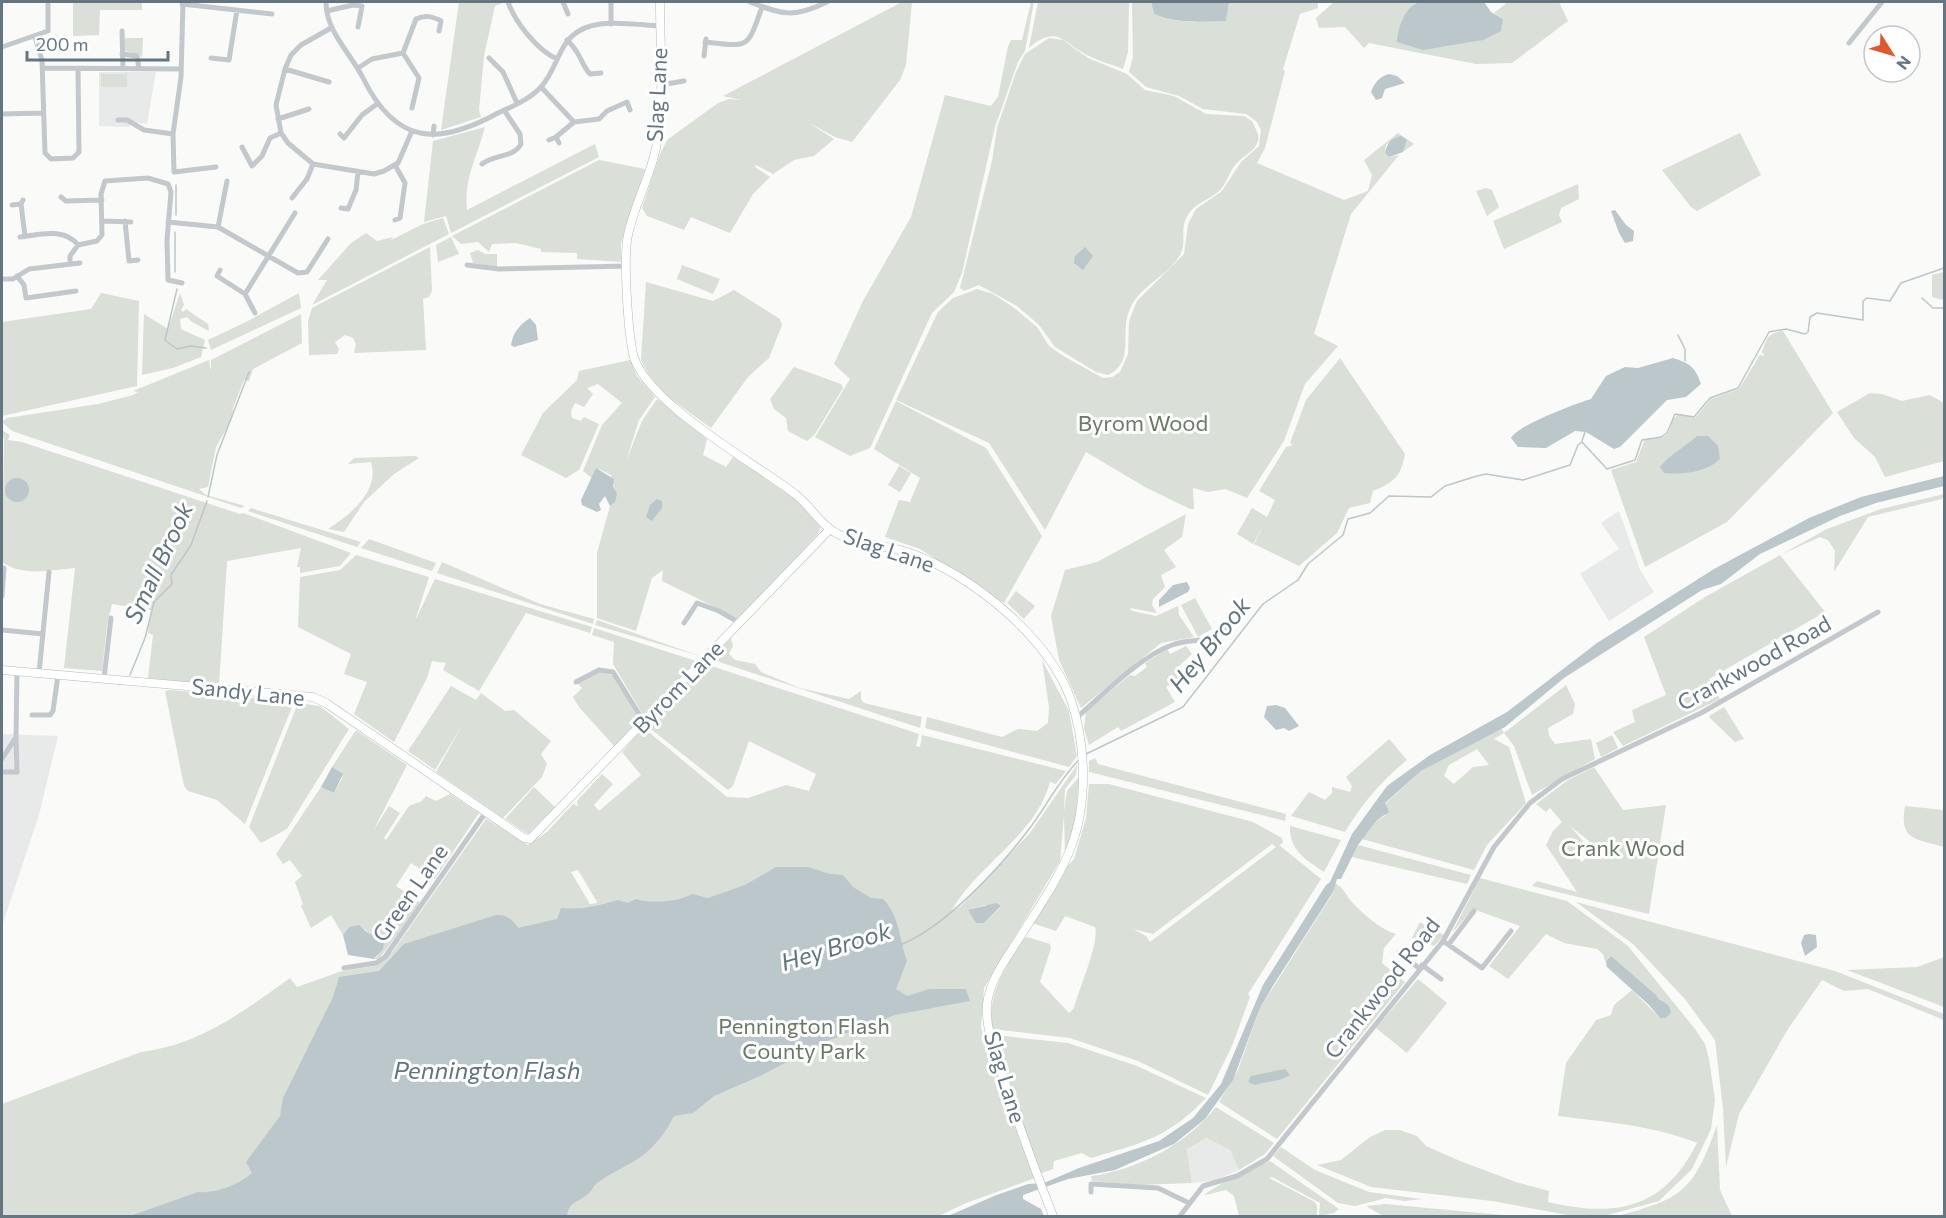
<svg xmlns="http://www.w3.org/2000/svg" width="1946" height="1218" viewBox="0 0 1946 1218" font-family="Commissioner,sans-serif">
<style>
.built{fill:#e8e9e9}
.green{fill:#dadfd7;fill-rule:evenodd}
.water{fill:#bbc7cb}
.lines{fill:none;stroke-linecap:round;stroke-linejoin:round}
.stream{stroke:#bbc7cb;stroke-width:1.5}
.secondary-casing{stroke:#b3babf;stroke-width:9}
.street{stroke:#c3c8cc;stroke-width:5}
.secondary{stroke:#fff;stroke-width:8}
.labels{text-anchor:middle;stroke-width:6;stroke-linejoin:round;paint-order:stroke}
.street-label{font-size:22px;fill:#657683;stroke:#fff}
.park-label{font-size:22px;fill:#687a64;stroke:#fff}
.water-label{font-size:24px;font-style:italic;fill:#60757c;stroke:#fff}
</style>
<rect width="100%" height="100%" fill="#fafaf8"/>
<path class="built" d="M99 72H156L147 124 133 122 129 127 99 126Z
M1619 511 1640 570 1654 592 1609 621 1580 574 1619 549 1601 523Z
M2 734 58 736 39 815 2 926Z
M1207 1138 1230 1150 1239 1170 1213 1181 1192 1183 1187 1149Z"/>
<path class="green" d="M73 2H142V10H100L99 35 73 36Z
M459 2H505L495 6 484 56 479 110 481 117 441 130Z
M902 2H912L906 65 900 80 852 142 835 137 809 123 834 139 814 156 794 160 773 174 756 165 755 167 770 177 753 194 730 233 691 217 684 230 647 216 642 208 660 154 667 140 718 103 729 99 741 100 723 96Z
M1031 2H1034L1025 51 1018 62 995 127 962 273 954 292 932 313 870 448 850 456 815 437 850 379 834 364 863 301 911 217 945 95 991 106 998 97 1008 46 1011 40H1022Z
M1038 2H1129L1128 52 1123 69C1111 64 1098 61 1087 55 1063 42 1056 24 1029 48Z
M1132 2H1151L1154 14C1176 24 1202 21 1226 20L1229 2H1318V8L1300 14 1283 69 1285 71 1265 148 1257 163 1344 200 1368 191 1372 175 1364 160 1398 133 1414 144 1403 152 1407 140 1394 138 1386 145 1385 153 1389 157 1399 155 1351 214 1314 334 1338 346 1305 384 1284 441 1247 498 1225 489 1208 492 1193 488 1194 509H1190L1145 487 1086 452 1045 530 989 443 896 400 938 312 953 298 977 289 993 294 1013 307 1037 327 1049 346 1065 357 1103 378 1112 377 1120 372 1128 354 1129 321 1137 301 1184 254 1188 224 1196 209 1222 191 1241 162 1259 146 1261 130 1257 122 1246 114 1203 109 1179 96 1146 87 1129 72 1133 57Z
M1334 2H1420L1414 3 1503 19 1494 13 1508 2H1559L1568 21 1512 63 1476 64 1369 43 1364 48 1345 27 1319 28 1316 18Z
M125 38H143L142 58 140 55 125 51Z
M1049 38 1063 40 1088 58 1127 74 1145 90 1174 96 1206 114 1244 116 1252 121 1258 134C1259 139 1258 143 1255 147 1251 153 1243 156 1238 162 1230 169 1228 181 1221 189 1209 202 1192 202 1185 221 1181 232 1186 243 1181 253 1169 277 1136 286 1128 314 1121 336 1134 363 1108 375L1096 372 1055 347 1039 325 1017 306 979 285 964 291 960 288 992 161 997 128 1016 72 1025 54Z
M101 74H127V87H101Z
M485 127C477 158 464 177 467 210L595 144 599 157 451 233 446 216 424 222 433 141Z
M1740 133 1761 175 1697 211 1691 207 1662 170Z
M599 160 645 169 621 243V262L577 259V253L541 252V249L516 243 492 244 489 252 478 242 461 244 452 236Z
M1578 184 1579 199 1561 208 1559 215 1562 222 1504 249 1493 221Z
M1486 188 1492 190 1499 207 1487 216 1476 191Z
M443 218 449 234 312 305 327 280H318L351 243 366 233 377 241 393 237 391 240 423 224Z
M451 237 459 254 438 262 436 245Z
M430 247 432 291 429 297 423 299 426 350 354 353 356 344 353 338 345 335 335 342 339 349 337 354 309 355 308 321 312 308Z
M478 250 485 254H497V267L473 263 470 253Z
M682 265 720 279 713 294 677 279Z
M1944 272V300L1932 297V275Z
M646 282 713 301 734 290 780 319 782 325 769 358 748 377 711 428C686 410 653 389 641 360Z
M101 293 139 301 137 386 2 416V322L91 309Z
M180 293 184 305 181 310 183 312 186 309 208 324 209 331 192 322 187 317 180 319 181 329 205 340 201 357 173 368 142 375 144 314 168 329Z
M299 293 301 308 211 350 208 340 246 322Z
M301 314 302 343 253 369 249 381 244 380 233 408 232 419 216 447 208 487 199 489 206 495 245 506 241 508 12 431 2 422 7 418 98 404 133 395 138 392 133 391 209 360 211 371V360Z
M1783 331 1833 413 1727 522 1645 567 1611 470 1636 462 1645 439C1682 439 1662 425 1679 414L1695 418 1711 399 1739 389 1760 355 1765 356 1762 352C1767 338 1767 334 1783 331Z
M1340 358 1405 454C1401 477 1393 483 1373 491L1370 503 1349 508 1337 533 1299 566 1254 544 1265 522 1253 544 1237 534 1252 508 1267 517 1275 500 1259 491 1286 447 1293 445 1290 443 1306 400Z
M630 360 637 376 655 397 639 420 626 461 642 421 657 399 707 439 703 455 726 467 733 457 794 498 821 526 818 534 739 619 662 581 663 570 652 578 636 631 597 618V553L610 506C621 497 613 487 611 475L599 469 593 479 583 471 602 425 622 403 598 384 587 388 593 394 584 407 575 403 571 411 572 418 581 421 584 417 599 424 579 470 566 478 521 455 543 413 577 380 579 371Z
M794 367 841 384 843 388 815 434 807 441 788 431 786 418 774 409 770 399Z
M1870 393 1882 394 1902 401 1930 395 1944 403V461L1885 477 1875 457 1854 438 1837 412Z
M896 401 986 448 1042 536 1004 603 920 549 885 537 899 500 910 502 920 478 874 449Z
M2 430 10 435 8 440 22 442 240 514 243 513 351 553 340 566 300 573V567H297L301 548 227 561 219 686 148 678 153 635 148 633 151 610 112 604 107 625 102 671 64 668 75 568C51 570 23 577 2 562L4 440Z
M415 456 419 458 394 474 364 502 344 532 328 529C351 514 380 491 371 462L348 464 354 458Z
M899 466 911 473 900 492 888 485Z
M1944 494 1942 499 1868 517 1834 572 1835 551 1828 540 1820 537 1780 555 1825 612 1709 679 1720 699 1623 746 1613 732 1635 722 1632 710 1666 695 1644 637 1705 597 1827 529 1881 509Z
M251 508 361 542 357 547 248 511Z
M1186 514 1182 537 1164 550 1176 567 1161 575 1165 587 1153 599 1152 605 1157 613 1130 608 1132 611 1156 616 1178 606 1179 615 1194 637 1161 643 1081 708 1059 660 1051 616 1065 570 1097 562Z
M369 539 436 563 432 571 361 548Z
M356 555 429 577 415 621 435 579 592 627 590 633 526 613 479 691 443 670 446 663 432 661 427 678 394 742 354 714 367 682 344 674 351 654 298 627 300 577 340 570Z
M442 562 540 604 594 619 593 624 437 573Z
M1016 591 1035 606 1024 619 1007 603Z
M1195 598 1212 629 1198 637 1181 605Z
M597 620 700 656 595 625Z
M594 628 696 661 643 715 613 664 614 642 592 635Z
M731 638 733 646 729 654 735 660 755 664 761 672 800 688 849 699 861 691V699L864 703 922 717 920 728 710 659Z
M1186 646 1192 654 1178 667 1183 675 1166 687 1175 702 1121 731 1118 727 1089 745 1084 729 1086 711 1130 675 1135 676 1147 667 1145 663 1167 649 1170 654Z
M1042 660 1069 711 1077 756 1069 767 925 728 927 717 1002 737 1018 729 1037 731 1048 723 1049 707Z
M705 664 919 734 916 746 920 747 922 735 1066 771 1056 784 1050 782C1036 836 976 865 951 912L961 906 1030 833 1077 765 1076 775 1065 789 1064 812 1067 791 1079 777 1075 826 1065 856 1064 815 1060 861 984 988 981 1028 1035 1178 966 1203 939 1216H2V1104L141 1052C200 1045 244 1011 290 978L297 987 342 971 375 966 393 951 486 819 528 845 547 832 573 804 578 806 577 801 602 774 613 784 594 805 599 811 641 775 622 752 641 730 645 729 727 797 748 798 786 785 809 791 816 774 749 741 733 786 728 790 652 730 648 722ZM578 870 597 902V903L590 904 571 872ZM984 905 1001 907 984 923 968 911Z
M602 672 614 676 640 721 615 747 579 707 573 697 582 688 578 684 586 676Z
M1566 685 1575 704 1573 714 1548 728 1549 736 1555 744 1591 739 1595 759 1532 795 1514 746 1504 733 1494 739 1509 747 1526 803 1487 845 1474 870 1362 839 1377 820 1385 816V804L1421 771 1501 728 1504 733ZM1477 749 1489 765 1473 767 1454 784 1444 776 1449 765Z
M451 686 476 700 481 693 505 711 514 710 551 741 541 754 547 764 542 777 503 818 436 772 464 722 435 770 408 751Z
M170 690 294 702 245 824 217 800 188 791 184 786 165 691Z
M298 703 320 706 349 729 287 829 261 843 249 827Z
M1724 707 1744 739 1735 742 1710 718 1709 716Z
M356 730 407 765 373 831 389 806 400 813 384 838 386 840 409 806 422 801 426 796 436 801 450 794 479 813 435 879 411 863 396 886 419 902V906L379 959H374L378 956V936L369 935 365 929 349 927 343 935 331 915 311 928 301 906 303 904 295 882 302 876 290 860 283 864 276 854 321 787 334 793 343 777 332 767Z
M1612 735 1618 748 1601 757 1596 743Z
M1389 739 1407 760C1381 781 1362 804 1345 832L1291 816 1309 792 1325 800 1332 793V787L1350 792 1352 786 1346 777Z
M1095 758 1098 764 1286 814 1285 821 1089 772V761Z
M1594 767 1623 810 1666 805 1649 914 1532 886 1537 881 1577 892 1546 845 1553 831 1562 822 1550 808 1546 812 1536 804 1568 780ZM1570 826 1589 841 1588 856 1582 862 1572 852 1583 841Z
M1089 784H1109L1253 822 1282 838 1283 843 1279 845 1321 879 1248 994 1250 997 1232 1046 1208 1095 1138 1061 1070 1038 992 1029C987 994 1005 969 1022 940L1027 937 1050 944 1051 948 1040 982 1069 1013 1074 1008C1078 991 1100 942 1095 927L1065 916 1056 931 1032 923 1062 872 1074 859 1086 818ZM1272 844 1276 847 1150 942 1146 936 1133 929 1153 934Z
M534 787 555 807 528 834 505 819Z
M1905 806 1944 810V847C1915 838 1899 841 1905 806Z
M1290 826 1341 840 1324 872C1306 860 1289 850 1290 826Z
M1358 845 1471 875 1467 884 1352 857Z
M1480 878 1567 901 1628 946 1695 1029 1705 1044 1709 1059 1715 1100 1711 1129 1692 1169 1659 1201 1604 1216H1573L1492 1201 1371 1187 1317 1165 1341 1160 1370 1137 1385 1130H1400L1417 1136 1426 1146 1460 1161 1516 1182 1549 1191 1548 1202C1616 1218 1664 1209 1697 1143 1652 1125 1606 1122 1558 1116L1566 1063 1596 1020 1611 1015 1614 1005 1632 990 1660 1018H1666L1671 1013 1611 956 1606 961 1607 967 1603 954 1597 949 1564 943 1546 934 1508 979 1489 966 1520 926 1473 909 1452 933Z
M1335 883C1344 888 1345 894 1351 901 1362 913 1381 930 1396 934L1384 948 1382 963 1405 982 1277 1139 1219 1102 1238 1070 1260 1008 1333 893Z
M1576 902 1835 971 1944 1014V1020L1868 989 1844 991 1822 980 1788 1029 1739 1114 1726 1167 1723 1109 1715 1040 1684 998 1633 944Z
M1420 922 1444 935 1434 946 1412 938Z
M1944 957V1007L1847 970 1917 967Z
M1418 979 1447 1003 1407 1053 1376 1028Z
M994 1035 1068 1043 1137 1066 1206 1098C1168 1138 1142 1143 1091 1158L1082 1153 1054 1161 1053 1169 1040 1174 1003 1071Z
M1216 1107 1274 1143 1265 1154 1239 1170 1230 1150 1207 1138 1187 1149 1192 1183 1138 1185 1092 1181 1091 1176C1137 1170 1187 1144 1216 1107Z
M1717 1125 1720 1190 1732 1216H1617C1683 1199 1694 1190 1717 1125Z
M1281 1147 1315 1170 1369 1192 1422 1199 1404 1201 1386 1198 1355 1206 1338 1203 1273 1156Z
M1270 1161 1339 1209 1334 1213 1319 1216 1320 1203 1272 1177 1269 1178 1315 1202 1317 1206V1216H1239L1234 1196 1226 1190 1205 1195C1210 1188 1256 1166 1270 1161Z
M1385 1204 1513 1216H1383L1366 1206Z"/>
<path class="water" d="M1151 2H1229L1226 21C1202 21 1176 24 1154 14Z
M1420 2H1484L1491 12 1503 19 1501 31 1483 40 1423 50 1397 42C1398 27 1405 6 1420 2Z
M1389 74 1397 76 1405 83 1385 89 1382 98 1376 100 1371 92C1374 83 1380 76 1389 74Z
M1401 136 1407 140 1403 152 1389 157 1385 153C1387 143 1391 138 1401 136Z
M1615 210 1626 225 1634 231 1633 241 1625 243 1619 233 1611 211Z
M1085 247 1093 256 1083 270 1074 263 1075 256Z
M530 318 536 325 538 340 514 347 511 345C513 333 519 325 530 318Z
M1673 358C1690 363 1696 368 1701 384L1686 397 1667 400 1620 447 1614 449 1586 432 1575 431 1546 448 1518 447 1511 438C1518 425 1575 404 1591 399L1606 376 1625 367 1638 368Z
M1697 436H1708L1718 446 1720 459C1707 472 1683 475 1664 473L1660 467C1669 455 1685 447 1697 436Z
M596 468 614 479 613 486 617 494 615 502 610 506 605 496 599 504 601 510 597 512 582 505 581 500Z
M1944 476V486L1876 503 1840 516 1760 554 1721 584 1702 590 1564 678 1505 727 1421 771 1385 803 1389 812 1377 820 1358 845 1341 879H1337L1333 892 1274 984 1260 1008 1233 1080 1205 1119 1174 1144 1115 1170 1068 1179 1023 1195V1199L1041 1209 1044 1216H948L994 1196 1028 1184 1044 1183 1079 1168 1159 1141 1193 1118 1221 1084 1263 985 1326 885 1330 882 1352 834 1387 786 1430 755 1507 712 1597 643 1714 569 1809 518 1861 497Z
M5 490a12 12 0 1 1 24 0a12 12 0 1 1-24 0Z
M657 499 662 501V508L652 521 646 517 650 505Z
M1187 582 1190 588 1188 592 1159 607V600L1173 585Z
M1276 705 1285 708 1299 726 1289 731 1284 728 1276 730 1264 717 1267 706Z
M332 767 343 774 334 793 321 787Z
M776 867H808L830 874 843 875 853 887 871 898 883 899C900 916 899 939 907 961L896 989 907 996 930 989H966L970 1001 895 1015 827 1041 760 1076 714 1096 693 1113 674 1116C666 1132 656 1145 642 1156 628 1166 610 1173 597 1183 593 1186 592 1191 588 1194 577 1203 569 1201 567 1216H130L198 1192C215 1194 240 1184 252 1173L246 1162 280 1116 283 1098 333 997 339 977 379 971 404 944 496 915C506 914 513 920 518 928L557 919 561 908C583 910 597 906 618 900L628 903 636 899C650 904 679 902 692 894L708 898 745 885Z
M996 903 1001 906 984 923H976L968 910Z
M359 925 369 934 378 936 384 942 383 949 374 959 348 955 343 935 349 927Z
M1809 934 1816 935 1817 947 1805 956 1801 943 1804 935Z
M1611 956 1657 996 1659 1000C1666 1002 1670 1005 1671 1013L1666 1018H1660L1649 1005 1607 967 1606 961Z
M1285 1069 1290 1075C1279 1082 1267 1081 1255 1085L1248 1082 1251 1076Z"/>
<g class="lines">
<path class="stream" d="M176 215V185
M175 272V232
M177 289 165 340 177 349 190 346 206 348
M1922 298 1933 308H1944
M1678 335 1685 349V361
M1582 441 1585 432
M208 497 217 455 249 372
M130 675 145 638 154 602 172 584 171 575 191 545 207 501
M1086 754 1183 707 1263 604 1298 580 1308 564 1343 535 1348 519 1370 513 1389 496 1431 497 1445 486 1477 476 1486 474 1523 480 1570 465 1578 445 1582 442 1607 469 1635 460 1642 440 1661 437 1667 433 1675 414 1694 417 1710 398 1738 388 1769 332 1786 329 1805 334 1808 332 1810 317 1817 313 1863 320V301L1867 298 1890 301 1901 283 1944 268
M900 945C944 928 1001 867 1029 829 1046 807 1059 780 1078 761"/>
<g class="secondary-casing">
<path id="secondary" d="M660 2C660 45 664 92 658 136 654 170 635 202 628 235 623 258 628 330 633 354 644 402 755 463 795 494 810 505 821 526 838 534 859 545 887 545 910 553 971 574 1049 638 1071 700 1086 744 1088 803 1071 847 1059 879 1038 908 1020 937 1007 958 990 979 987 1004 985 1029 996 1053 1003 1076 1018 1124 1035 1170 1053 1216
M2 670 313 697 326 703 524 838 530 839 830 529"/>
</g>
<path class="street" d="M183 2 181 77 173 134 174 172 216 167
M326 2C326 32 350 52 363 78 396 145 438 146 498 113 513 106 530 99 541 87 557 70 558 43 579 31 600 18 636 25 660 26
M508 2C515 22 537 50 557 59
M563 2 568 14
M750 2C783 15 794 18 827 2
M182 4 272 14
M327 11 353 5 362 6 358 27
M611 24V2
M331 28 301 45 291 55 285 69 276 105 281 133 288 143 313 164 374 174 384 171 398 163 412 131
M122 31 123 69
M35 37 42 60 45 153 51 159 73 158 79 152 78 69
M567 40C582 54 580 63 590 74L601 73
M705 42C750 47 747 49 762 7
M1849 43 1882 2
M2 47 48 31V2
M403 53 416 19C425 15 432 16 441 21L439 31
M403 53 419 78 412 108
M122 54 137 56 139 69
M704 56 706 39
M211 58 229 60 237 10
M489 58 503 72 517 103
M42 68 181 69
M358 68 372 59 403 53
M285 69 329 82
M660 85 684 81
M541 87 574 122 599 119 607 111 627 102 630 110
M2 114 43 113
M278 119 309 109
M118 120H127L144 130 173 134
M340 134 344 138 362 115 377 104
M433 135 434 126
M556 137 574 122
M549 140 556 137 559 143
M242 147 252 166 262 156 270 138 281 133
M482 164C494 154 514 158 521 144L520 134 504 110
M61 197 66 201 102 200
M292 198 307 179 313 164
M21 204 25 236
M12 205 21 204 23 200
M341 208 348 209 356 190 358 172
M395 220 400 218 405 183 395 165
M104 221 131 222
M125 221 129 261 138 260
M168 222 218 227 298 273 307 272 328 239
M218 227 227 181
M20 237C40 235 64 227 78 245
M70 264V256L78 245 97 241 102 235 101 194 105 181 148 178 168 184 171 192 167 240 168 280 182 283
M467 265 499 269 626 266
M220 270 217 276 245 294 295 213
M17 276 24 285 26 298 76 291
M2 279H13L29 269 80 263
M245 294 255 313
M2 596 4 568
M684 623 697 603 719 611 740 623
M2 630 43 634
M39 673 49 572
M104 678 111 618
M576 682 599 670 613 672 644 722
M32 715H50L53 711 58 675
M1076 718C1103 695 1139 657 1172 645 1196 636 1211 647 1231 624
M2 759 16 737 17 672
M2 772H17L16 738
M1443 941 1482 968 1511 931
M1449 944 1474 911
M1399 952 1420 969
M1422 965 1441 979
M344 968 376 963 385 957 486 812
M1091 1192V1184L1158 1188 1189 1203
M1180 1216 1203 1186 1237 1176 1267 1159 1443 941 1494 847 1530 803 1562 779 1701 713 1878 612"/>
<use href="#secondary" class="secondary"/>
</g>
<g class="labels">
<g class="street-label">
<text transform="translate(657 95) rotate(-87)" y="8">Slag Lane</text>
<text transform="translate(889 550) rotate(19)" y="8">Slag Lane</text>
<text transform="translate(1754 663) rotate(-29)" y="8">Crankwood Road</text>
<text transform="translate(678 687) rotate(-46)" y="8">Byrom Lane</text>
<text transform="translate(248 692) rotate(6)" y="8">Sandy Lane</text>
<text transform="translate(410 893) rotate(-55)" y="8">Green Lane</text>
<text transform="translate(1382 988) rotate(-52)" y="8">Crankwood Road</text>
<text transform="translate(1005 1077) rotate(73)" y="8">Slag Lane</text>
</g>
<g class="park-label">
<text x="1143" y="431">Byrom Wood</text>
<text x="1623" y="856">Crank Wood</text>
<text x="804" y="1034">Pennington Flash<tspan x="804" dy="25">County Park</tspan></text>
</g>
<g class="water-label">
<text transform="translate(159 563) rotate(-65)" y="8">Small Brook</text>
<text transform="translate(1210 645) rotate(-51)" y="8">Hey Brook</text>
<text transform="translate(836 947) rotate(-17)" y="8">Hey Brook</text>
<text x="487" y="1079">Pennington Flash</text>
</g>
</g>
<rect width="1946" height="1218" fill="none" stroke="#657683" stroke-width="6"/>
<g transform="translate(1892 54) rotate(127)"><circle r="28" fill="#ffffff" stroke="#c1c8cd" stroke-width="1.5"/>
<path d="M0-4.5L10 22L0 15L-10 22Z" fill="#e4572e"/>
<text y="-9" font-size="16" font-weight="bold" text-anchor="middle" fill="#657683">N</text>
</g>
<path d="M27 51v9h141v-9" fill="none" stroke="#657683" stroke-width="3"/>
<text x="36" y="51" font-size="18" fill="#657683" stroke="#ffffff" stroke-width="4.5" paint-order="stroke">200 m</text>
</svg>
